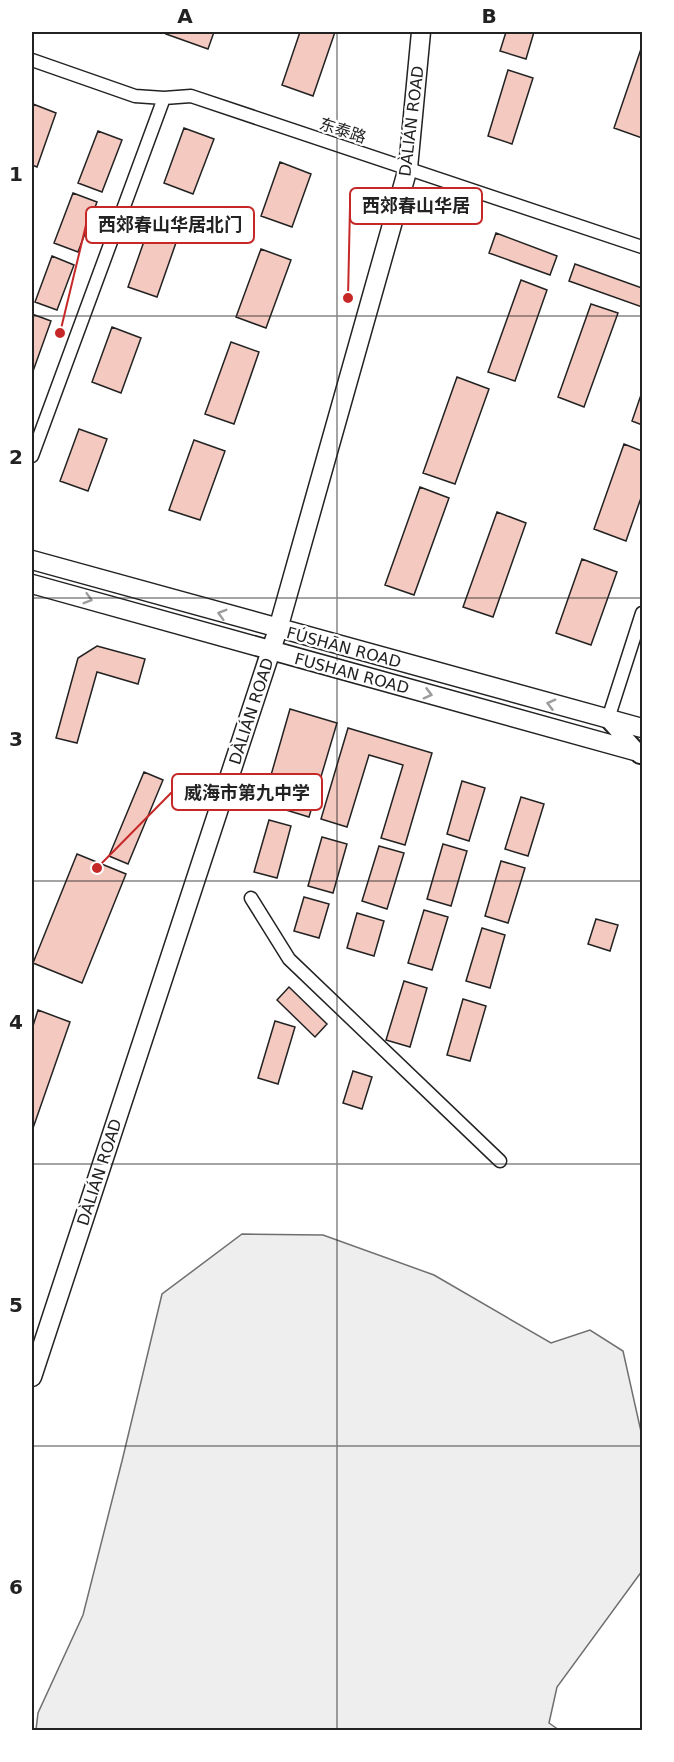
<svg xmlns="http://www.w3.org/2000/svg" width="674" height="1762" viewBox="0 0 674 1762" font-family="'DejaVu Sans','Noto Sans SC',sans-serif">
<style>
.green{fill:#eee;stroke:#6f6f6f;stroke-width:1.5}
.building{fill:#f3c9c0;stroke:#222;stroke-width:1.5}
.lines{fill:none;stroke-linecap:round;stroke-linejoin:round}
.minor-casing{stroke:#222;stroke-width:15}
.secondary-casing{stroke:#222;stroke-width:20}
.primary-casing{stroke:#222;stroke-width:21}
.minor{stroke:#fff;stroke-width:12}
.secondary{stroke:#fff;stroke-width:16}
.primary{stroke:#fff;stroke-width:18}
.oneway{stroke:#9c9c9c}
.grid{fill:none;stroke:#222;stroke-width:1.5;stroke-opacity:0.55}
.labels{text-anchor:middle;stroke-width:4.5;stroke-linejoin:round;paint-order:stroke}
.street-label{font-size:16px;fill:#222;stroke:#fff}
.leader{fill:none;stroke:#c62828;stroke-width:2}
.callout-dot{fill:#c62828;stroke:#fff;stroke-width:2}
.callout{fill:#fff;stroke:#c62828;stroke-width:2}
.callout-label{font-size:18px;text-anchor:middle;font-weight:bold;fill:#222}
.neatline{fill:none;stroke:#222;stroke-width:2}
.grid-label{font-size:20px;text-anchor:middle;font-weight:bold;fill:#222}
</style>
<rect width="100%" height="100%" fill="#fff"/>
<path class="green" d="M242 1234 323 1235 434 1275 551 1343 590 1330 623 1351 642 1436V1571L557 1687 549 1723 559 1730H36L38 1713 83 1615 122 1461 162 1294Z"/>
<path class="building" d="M167 32H214L208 49 166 34Z
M300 32H335L313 96 282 85Z
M506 32H534L526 59 500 51Z
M642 46V138L614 128Z
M508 70 533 78 512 144 488 136Z
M33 104 56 113 37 167 32 165V108Z
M184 128 214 139 193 194 164 183Z
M98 131 122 140 102 192 78 183Z
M280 162 311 174 292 227 261 216Z
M73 193 97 202 78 252 54 243Z
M149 227 178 237 157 297 128 287Z
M496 233 557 256 550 275 489 253Z
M261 249 291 260 266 328 236 317Z
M52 256 74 265 57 310 35 302Z
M575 264 642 288V307L569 281Z
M521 280 547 290 515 381 488 372Z
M591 304 618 313 584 407 558 397Z
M32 314 51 321 32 374Z
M112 327 141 338 121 393 92 382Z
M231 342 259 352 234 424 205 414Z
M457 377 489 389 455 484 423 473Z
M642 392V425L632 421Z
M79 429 107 439 88 491 60 481Z
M194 440 225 451 200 520 169 510Z
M624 444 642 451V495L626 541 594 529Z
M420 487 449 498 414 595 385 585Z
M497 512 526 523 493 617 463 607Z
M582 559 617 572 591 645 556 633Z
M97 646 145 659 138 684 97 672 77 743 56 738 78 658Z
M290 709 337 723 309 817 263 803Z
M348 728 432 753 405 845 381 838 403 765 369 755 347 827 321 819Z
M144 772 163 780 128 864 109 856Z
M462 781 485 788 469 841 447 834Z
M521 797 544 804 528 856 505 849Z
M269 820 291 826 277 878 254 872Z
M322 837 347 844 333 893 308 886Z
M443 844 467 851 451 906 427 899Z
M379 846 404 853 387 909 362 901Z
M77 854 126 874 82 983 33 963Z
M501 861 525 868 508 923 485 916Z
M304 897 329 904 319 938 294 931Z
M424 910 448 917 432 970 408 963Z
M357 913 384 921 374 956 347 948Z
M596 919 618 925 610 951 588 944Z
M482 928 505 935 490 988 466 981Z
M404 981 427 988 410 1047 386 1040Z
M289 987 327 1024 315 1037 277 1000Z
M463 999 486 1006 470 1061 447 1055Z
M38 1010 70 1022 32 1131V1029Z
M275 1021 295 1027 278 1084 258 1078Z
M353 1071 372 1077 362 1109 343 1103Z"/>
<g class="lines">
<g class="minor-casing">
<path id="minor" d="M32 60 135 96 164 98 191 96 642 247
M32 456 164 98
M608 719 642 613
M251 898 289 959 500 1161"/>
</g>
<g class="secondary-casing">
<path id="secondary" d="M608 719 640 755"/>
</g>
<g class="primary-casing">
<path id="primary" d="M32 560 642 728
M32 584 642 753
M32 1377 278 629 408 168 421 32"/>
</g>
<use href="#minor" class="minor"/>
<use href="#secondary" class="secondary"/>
<use href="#primary" class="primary"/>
</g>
<defs><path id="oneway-chevron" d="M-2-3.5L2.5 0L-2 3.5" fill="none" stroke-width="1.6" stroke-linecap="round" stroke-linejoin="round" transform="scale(1.5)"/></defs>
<g class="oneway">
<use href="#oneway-chevron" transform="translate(88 599) rotate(16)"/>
<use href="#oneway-chevron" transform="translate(222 614) rotate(-164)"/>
<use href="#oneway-chevron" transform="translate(428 694) rotate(15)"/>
<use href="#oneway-chevron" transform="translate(551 704) rotate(-165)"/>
</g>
<path class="grid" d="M337 32V1730M32 316H642M32 598H642M32 881H642M32 1164H642M32 1446H642"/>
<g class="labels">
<g class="street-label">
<text transform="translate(411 121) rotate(-83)" y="6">DÀLIÁN ROAD</text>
<text transform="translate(343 130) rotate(18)" y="6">东泰路</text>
<text transform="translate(344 647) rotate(15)" y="6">FÚSHĀN ROAD</text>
<text transform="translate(352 673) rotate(15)" y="6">FUSHAN ROAD</text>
<text transform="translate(251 711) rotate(-72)" y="6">DÀLIÁN ROAD</text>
<text transform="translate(99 1172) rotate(-72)" y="6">DÀLIÁN ROAD</text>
</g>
</g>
<path class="leader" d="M348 298L350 206M60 333L86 225M97 868L172 792"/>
<g class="callout-dot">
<circle cx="348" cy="298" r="6"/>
<circle cx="60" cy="333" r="6"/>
<circle cx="97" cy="868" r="6"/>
</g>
<g class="callout">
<rect x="350" y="188" width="132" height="36" rx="6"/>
<rect x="86" y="207" width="168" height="36" rx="6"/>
<rect x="172" y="774" width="150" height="36" rx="6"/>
</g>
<g class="callout-label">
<text x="416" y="212">西郊春山华居</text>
<text x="170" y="231">西郊春山华居北门</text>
<text x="247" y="799">威海市第九中学</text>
</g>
<rect width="674" height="1762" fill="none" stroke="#ffffff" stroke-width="66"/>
<rect x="33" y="33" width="608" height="1696" class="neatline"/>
<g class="grid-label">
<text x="185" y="23">A</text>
<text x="489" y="23">B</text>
<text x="16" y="181">1</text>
<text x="16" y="464">2</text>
<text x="16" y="746">3</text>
<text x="16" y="1029">4</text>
<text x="16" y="1312">5</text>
<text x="16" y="1594">6</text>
</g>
</svg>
